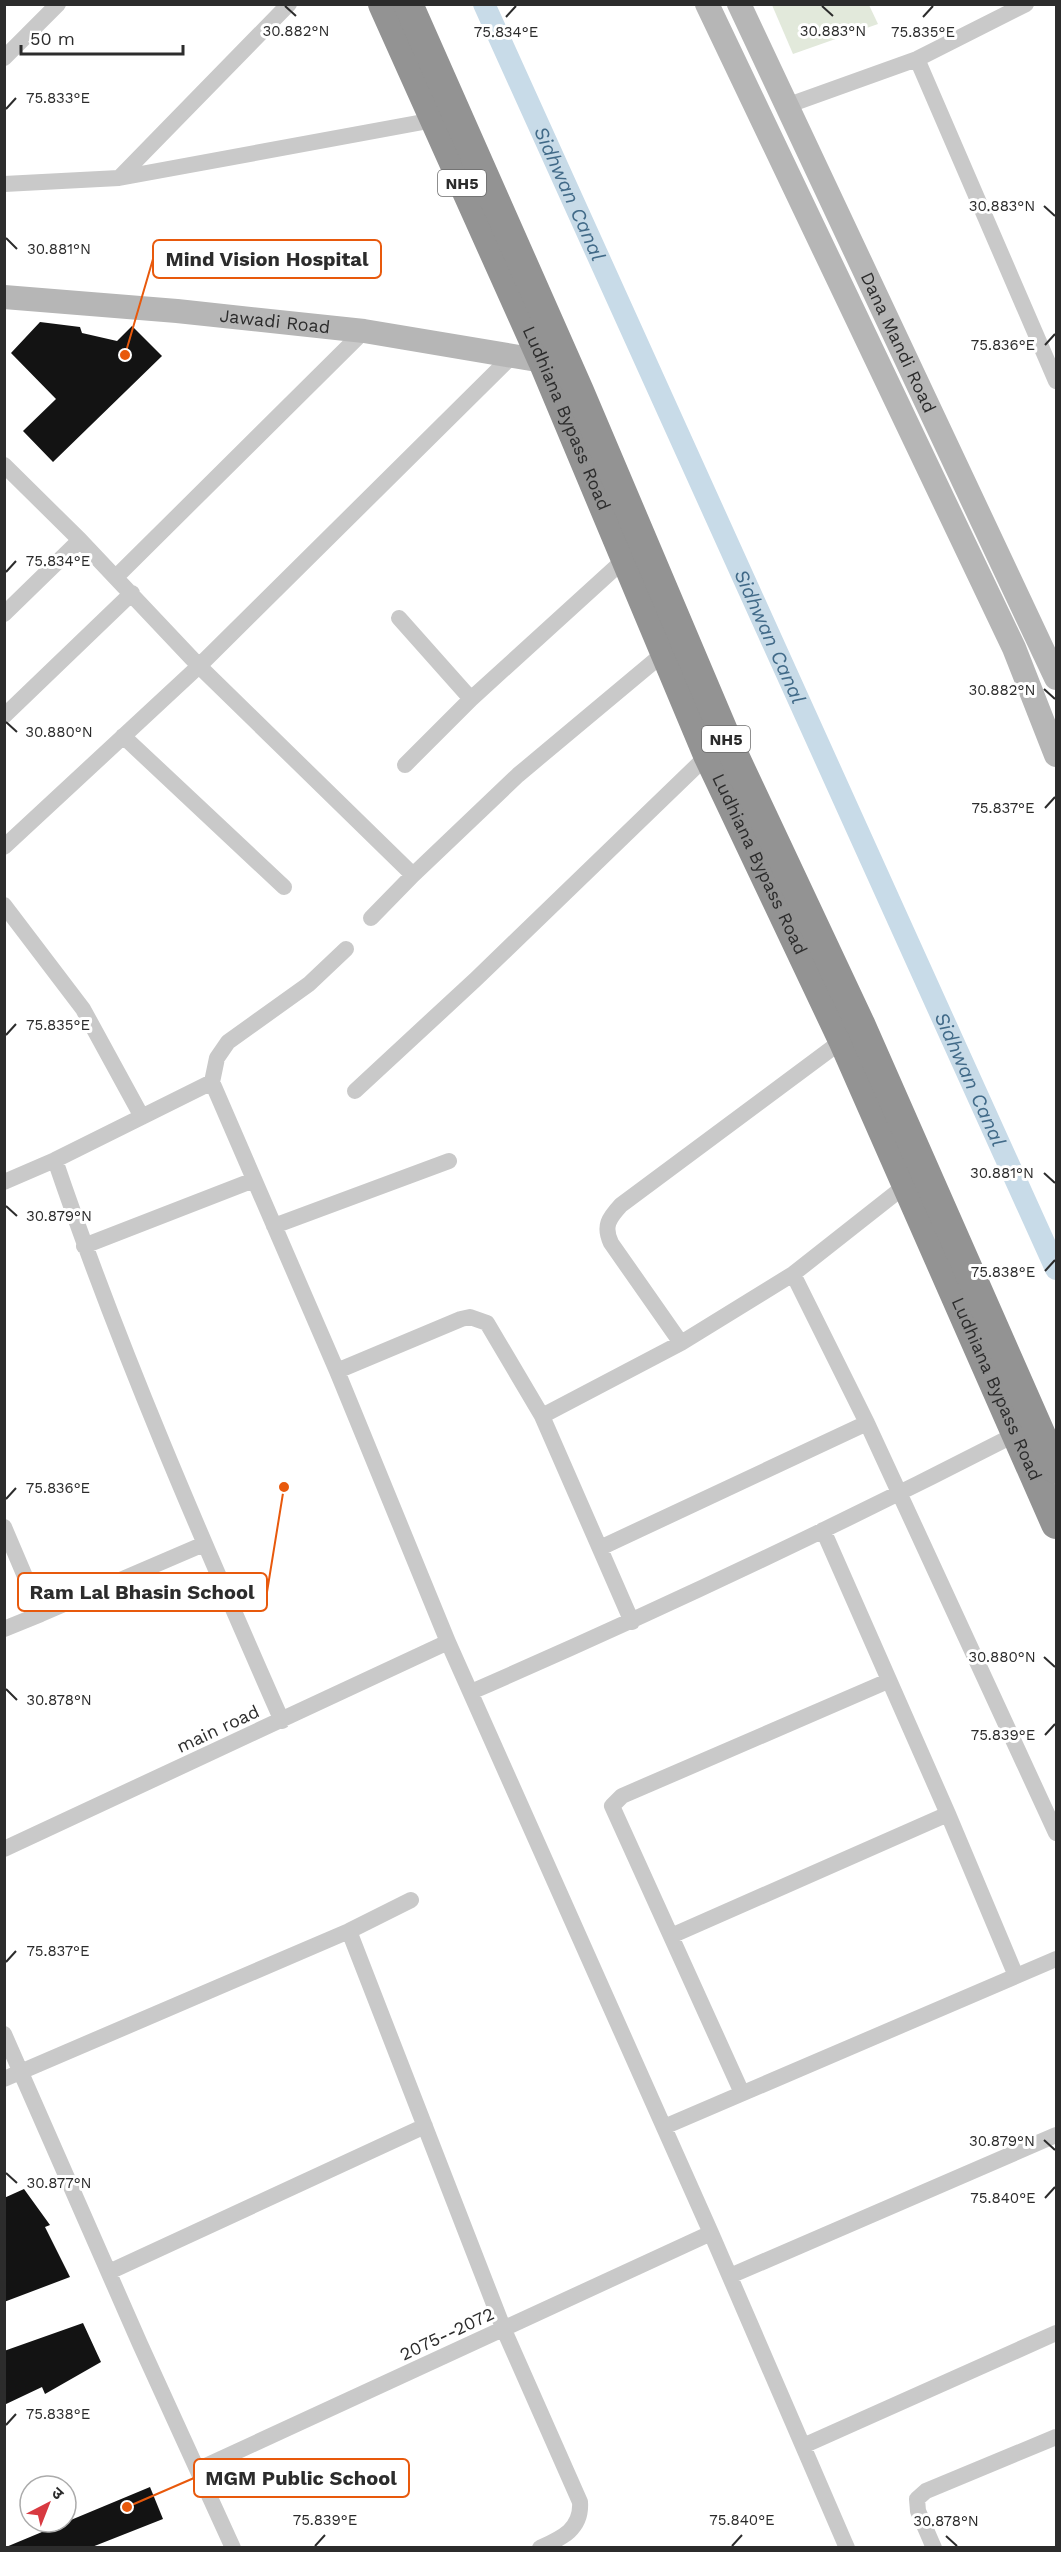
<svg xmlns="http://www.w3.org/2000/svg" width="1061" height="2552" viewBox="0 0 1061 2552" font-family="'Work Sans','Noto Sans Devanagari',sans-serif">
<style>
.green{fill:#e2e9db}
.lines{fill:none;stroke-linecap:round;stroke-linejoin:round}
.canal{stroke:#c8dbe8;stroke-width:22}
.building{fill:#131313}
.street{stroke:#c9c9c9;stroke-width:16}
.secondary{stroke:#b6b6b6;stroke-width:24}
.highway{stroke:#939393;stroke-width:30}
.ticks{fill:none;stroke:#2c2c2c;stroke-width:2}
.labels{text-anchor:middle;stroke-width:6;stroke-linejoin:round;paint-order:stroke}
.shield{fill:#fff;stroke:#6b6b6b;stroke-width:1.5}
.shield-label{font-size:16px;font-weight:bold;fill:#2c2c2c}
.street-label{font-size:18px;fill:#2c2c2c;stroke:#fff}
.water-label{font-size:20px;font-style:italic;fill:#416a88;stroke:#fff}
.ticks-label{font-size:15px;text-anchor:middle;fill:#2c2c2c;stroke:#fff;stroke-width:6;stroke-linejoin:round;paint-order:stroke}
.leader{fill:none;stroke:#e8590c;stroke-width:2}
.callout-dot{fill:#e8590c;stroke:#fff;stroke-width:2}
.callout{fill:#fff;stroke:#e8590c;stroke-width:2}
.callout-label{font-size:20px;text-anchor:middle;font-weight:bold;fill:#2c2c2c}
</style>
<rect width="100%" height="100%" fill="#fff"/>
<path class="green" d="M772 5H869L878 24 793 54Z"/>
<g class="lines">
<path class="canal" id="s1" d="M484 4 1056 1269"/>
</g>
<path class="building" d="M40 322 80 327 82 333 117 341 132 326 162 356 53 462 23 431 56 399 11 353Z
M24 2189 50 2225 45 2227 70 2277 4 2302V2198Z
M83 2323 101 2362 45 2394 42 2387 4 2405V2351Z
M150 2487 163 2519 92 2547H6Z"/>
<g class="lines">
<path class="street" d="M4 58 58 4
M917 59 1056 381
M786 106 917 59 1026 4
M119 178 289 4
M4 184 119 178 434 120
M4 465 80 540 199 666 413 875
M116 577 364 331
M4 614 80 540
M399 618 471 699
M4 716 132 593
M123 736 284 887
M405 765 471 699 626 558
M4 847 199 666 512 356
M4 905 83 1009 142 1117
M371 918 413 875 518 775 664 653
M346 949 309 984 228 1042 217 1058 212 1082 337 1371 448 1642 711 2233 847 2548
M355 1091 476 979 708 755
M55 1160C120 1351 201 1537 282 1721
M4 1182 55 1160 212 1082
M274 1226 449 1161
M84 1246 254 1180
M793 1274 906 1185
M681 1343 611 1243C603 1226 609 1218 621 1205L843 1040
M337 1371 461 1319 470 1317 487 1323 542 1416 632 1622
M542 1416 681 1343 793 1274 867 1423 1056 1833
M4 1527 41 1614 4 1629
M823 1530 948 1814 1016 1976
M600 1548 867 1423
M41 1614 204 1544
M471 1692C655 1612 837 1526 1016 1434
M4 1849 448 1642
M349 1931 504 2330 580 2502C582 2529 562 2538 540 2548
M671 1936 948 1814
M4 2034 140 2344 233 2548
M4 2079 349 1931 411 1900
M742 2093 612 1806 622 1796 888 1681
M664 2127 1056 1959
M109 2272 425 2126
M730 2276 1056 2135
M803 2446 1056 2333
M199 2469 711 2233
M934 2548 918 2511 917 2499 926 2491 1056 2437"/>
<g class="secondary">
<path d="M707 4 1014 648 1056 755"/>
<path id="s2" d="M739 4 1056 678"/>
<path id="s3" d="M4 297 177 311 364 331 543 361"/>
</g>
<g class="highway">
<path id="s4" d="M383 4 543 361 708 755 843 1040 1056 1524"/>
<path d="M408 4 579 391 729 745 861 1026 1056 1469"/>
</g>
</g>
<path class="ticks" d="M285 6 296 16M822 6 833 16M506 17 516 6M923 17 933 6M6 109 16 98M1044 206 1055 216M6 238 17 249M1045 345 1055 334M6 572 16 561M1044 689 1055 699M6 722 17 732M1045 808 1055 797M6 1035 16 1024M1044 1173 1055 1183M6 1206 17 1216M1045 1271 1055 1260M6 1499 16 1488M1044 1657 1055 1667M6 1689 17 1700M1045 1735 1055 1724M6 1962 16 1951M1044 2140 1055 2150M6 2173 17 2183M1045 2198 1055 2187M6 2425 16 2414M946 2536 957 2546M315 2546 325 2535M732 2546 742 2535"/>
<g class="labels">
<g class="shield">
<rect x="438" y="170" width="48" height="26" rx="4.5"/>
<rect x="702" y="726" width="48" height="26" rx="4.5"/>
</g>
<g class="shield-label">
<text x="462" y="189">NH5</text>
<text x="726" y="745">NH5</text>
</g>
<g class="street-label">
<text dy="6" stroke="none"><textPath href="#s3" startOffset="272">Jawadi Road</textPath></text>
<text dy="6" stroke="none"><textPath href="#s2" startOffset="374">Dana Mandi Road</textPath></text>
<text dy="6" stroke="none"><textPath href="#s4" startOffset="453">Ludhiana Bypass Road</textPath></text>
<text dy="6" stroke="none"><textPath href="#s4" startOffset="939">Ludhiana Bypass Road</textPath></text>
<text dy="6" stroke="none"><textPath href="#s4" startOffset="1515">Ludhiana Bypass Road</textPath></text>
<text transform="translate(218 1729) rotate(-25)" y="6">main road</text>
<text transform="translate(447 2334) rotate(-25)" y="6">2075--2072</text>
</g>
<g class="water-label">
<text dy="7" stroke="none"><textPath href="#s1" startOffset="208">Sidhwan Canal</textPath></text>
<text dy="7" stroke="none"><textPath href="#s1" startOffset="694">Sidhwan Canal</textPath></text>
<text dy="7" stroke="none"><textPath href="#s1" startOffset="1180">Sidhwan Canal</textPath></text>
</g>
</g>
<g class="ticks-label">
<text x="833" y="36">30.883°N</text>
<text x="296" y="36">30.882°N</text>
<text x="506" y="37">75.834°E</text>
<text x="923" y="37">75.835°E</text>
<text x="58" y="103">75.833°E</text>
<text x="1002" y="211">30.883°N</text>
<text x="59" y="254">30.881°N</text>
<text x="1003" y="350">75.836°E</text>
<text x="58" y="566">75.834°E</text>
<text x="1002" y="695">30.882°N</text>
<text x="59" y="737">30.880°N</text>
<text x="1003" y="813">75.837°E</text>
<text x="58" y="1030">75.835°E</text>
<text x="1002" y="1178">30.881°N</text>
<text x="59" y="1221">30.879°N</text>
<text x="1003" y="1277">75.838°E</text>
<text x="58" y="1493">75.836°E</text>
<text x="1002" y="1662">30.880°N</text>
<text x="59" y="1705">30.878°N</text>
<text x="1003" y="1740">75.839°E</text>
<text x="58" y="1956">75.837°E</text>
<text x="1002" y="2146">30.879°N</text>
<text x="59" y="2188">30.877°N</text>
<text x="1003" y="2203">75.840°E</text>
<text x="58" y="2419">75.838°E</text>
<text x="325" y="2525">75.839°E</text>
<text x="742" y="2525">75.840°E</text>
<text x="946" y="2526">30.878°N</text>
</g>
<path class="leader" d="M125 355L153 259M284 1487L267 1592M127 2507L194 2478"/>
<g class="callout-dot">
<circle cx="125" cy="355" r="6"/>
<circle cx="284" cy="1487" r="6"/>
<circle cx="127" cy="2507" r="6"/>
</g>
<g class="callout">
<rect x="153" y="240" width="228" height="38" rx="6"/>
<rect x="18" y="1573" width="249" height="38" rx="6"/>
<rect x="194" y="2459" width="215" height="38" rx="6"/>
</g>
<g class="callout-label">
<text x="267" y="266">Mind Vision Hospital</text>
<text x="142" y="1599">Ram Lal Bhasin School</text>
<text x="301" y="2485">MGM Public School</text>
</g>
<rect width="1061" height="2552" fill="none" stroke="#2c2c2c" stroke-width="12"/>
<g transform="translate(48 2504) rotate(42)"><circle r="28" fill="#ffffff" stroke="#ababab" stroke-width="1.5"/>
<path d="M0-4.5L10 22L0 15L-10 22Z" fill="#d83a41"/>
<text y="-9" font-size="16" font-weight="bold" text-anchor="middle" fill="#2c2c2c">उ</text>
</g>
<path d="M21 45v9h162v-9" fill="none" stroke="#2c2c2c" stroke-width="3"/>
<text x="30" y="45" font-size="18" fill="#2c2c2c" stroke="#ffffff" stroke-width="4.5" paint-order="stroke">50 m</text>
</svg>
